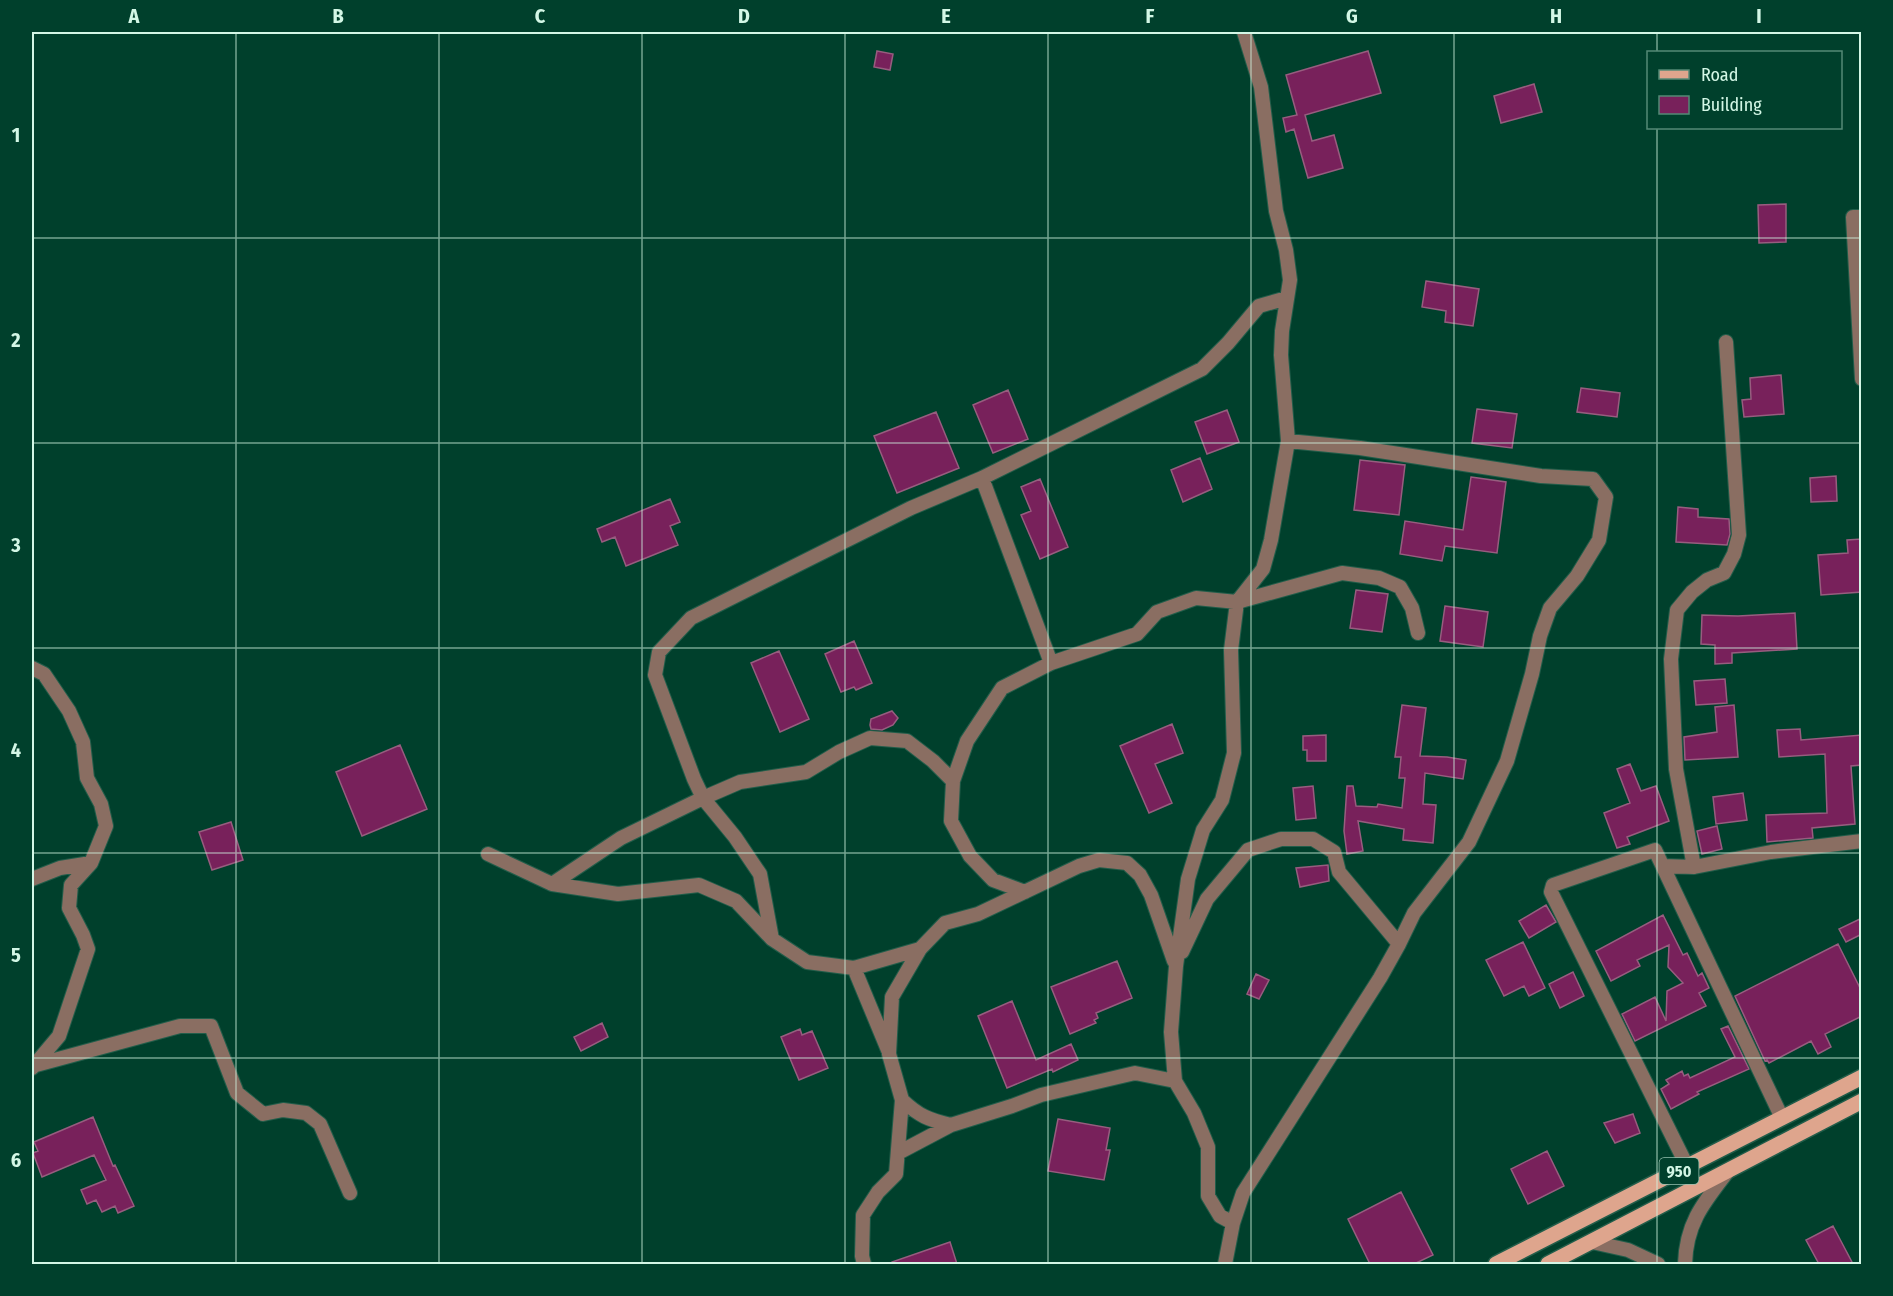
<svg xmlns="http://www.w3.org/2000/svg" width="1893" height="1296" viewBox="0 0 1893 1296" font-family="'Fira Sans Condensed',sans-serif">
<style>
.building{fill:#78215b;stroke:#975d7f;stroke-width:1.5}
.lines{fill:none;stroke-linecap:round;stroke-linejoin:round}
.minor-casing{stroke:#225d4a;stroke-width:16}
.primary-casing{stroke:#225d4a;stroke-width:18}
.minor{stroke:#8a6e62;stroke-width:14}
.primary{stroke:#dea58d;stroke-width:15}
.grid{fill:none;stroke:#d3f7e6;stroke-width:1.5;stroke-opacity:0.55}
.labels{text-anchor:middle;stroke-width:6;stroke-linejoin:round;paint-order:stroke}
.shield{fill:#00402c;stroke:#94c0ae;stroke-width:1.5}
.shield-label{font-size:16px;font-weight:bold;fill:#d3f7e6}
.neatline{fill:none;stroke:#d3f7e6;stroke-width:2}
.grid-label{font-size:20px;text-anchor:middle;font-weight:bold;fill:#d3f7e6}
</style>
<rect width="100%" height="100%" fill="#00402c"/>
<path class="building" d="M877 51 893 54 890 70 874 67Z
M1368 51 1381 93 1305 115 1312 141 1334 135 1343 168 1308 178 1294 129 1286 132 1283 118 1297 115 1286 75Z
M1534 84 1542 112 1501 123 1494 96Z
M1786 204V242L1759 243 1758 205Z
M1426 281 1479 289 1473 326 1445 322 1446 311 1422 307Z
M1781 375 1784 414 1744 417 1742 400 1751 399 1750 378Z
M1581 388 1620 393 1617 417 1577 412Z
M1008 390 1028 439 993 453 973 405Z
M1477 409 1517 414 1512 448 1472 443Z
M1227 410 1239 442 1207 454 1195 422Z
M936 412 959 468 897 493 874 436Z
M1200 458 1212 489 1183 502 1171 470Z
M1360 460 1405 465 1399 515 1354 510Z
M1836 476 1837 501 1811 502 1810 478Z
M1471 477 1506 482 1497 553 1445 546 1442 561 1400 554 1405 521 1463 530Z
M1040 479 1068 547 1040 559 1021 515 1031 511 1021 487Z
M670 499 680 522 670 526 678 545 626 566 615 537 602 542 597 529Z
M1678 507 1698 509V517L1729 519 1730 534 1727 545 1676 542Z
M1862 539V592L1821 595 1818 555 1848 553 1847 540Z
M1356 590 1388 594 1382 632 1350 628Z
M1445 606 1488 612 1483 647 1440 641Z
M1795 613 1797 649 1732 653V663L1715 664V645L1701 644 1702 615 1738 616Z
M854 641 872 683 856 690 854 687 841 692 825 654Z
M779 651 809 719 780 732 751 663Z
M1725 679 1727 703 1696 705 1694 681Z
M1402 705 1426 708 1420 756 1447 757 1466 760 1463 779 1425 773 1423 804 1436 805 1433 843 1403 840 1404 829 1358 821 1363 851 1347 854 1344 831 1347 786H1353L1356 806 1377 807 1378 804 1402 808 1405 778H1399L1401 757H1395Z
M1734 705 1738 757 1685 760 1684 737 1717 732 1715 707Z
M892 711 898 718 893 725 882 730 871 729 870 725 871 719Z
M1172 724 1183 753 1155 764 1172 803 1149 813 1120 746Z
M1800 729 1801 740 1862 735V765L1851 766 1855 824 1812 828 1813 838 1767 842 1766 815 1827 813 1825 754 1779 757 1777 730Z
M1326 735V761H1307V750H1303V736Z
M400 745 427 809 362 836 336 772Z
M1630 764 1641 791 1656 786 1669 821 1627 837 1630 844 1617 848 1604 813 1630 803 1617 769Z
M1313 786 1316 818 1296 820 1293 788Z
M1743 793 1747 820 1716 824 1713 797Z
M231 822 243 860 212 870 199 832Z
M1717 826 1722 849 1702 854 1697 831Z
M1328 865 1329 881 1300 887 1296 868Z
M1546 905 1556 922 1529 938 1519 921Z
M1663 915 1683 955 1687 953 1698 976 1702 973 1709 988 1699 993 1706 1006 1635 1041 1622 1014 1655 997 1666 1021 1667 991 1683 983 1668 967 1669 945 1637 960 1640 966 1611 981 1596 951Z
M1862 918V934L1846 942 1839 929Z
M1523 942 1545 988 1529 996 1524 986 1504 996 1486 960Z
M1838 944 1862 992V1016L1825 1034 1831 1047 1818 1054 1811 1041 1769 1063 1767 1060 1765 1061 1735 996Z
M1117 961 1132 998 1096 1013 1098 1018 1094 1020 1096 1023 1070 1034 1051 987Z
M1573 972 1584 996 1560 1008 1549 984Z
M1256 974 1269 980 1259 999 1247 994Z
M1012 1001 1036 1060 1071 1044 1078 1060 1053 1072 1052 1069 1007 1088 978 1016Z
M602 1023 608 1037 581 1051 574 1037Z
M1728 1026 1749 1069 1697 1092 1699 1094 1671 1109 1661 1089 1669 1084 1666 1080 1682 1071 1684 1076 1688 1074 1690 1078 1735 1057 1721 1029Z
M800 1029 802 1035 812 1031 828 1068 799 1080 781 1037Z
M1633 1114 1640 1133 1615 1143 1604 1123Z
M93 1117 113 1166 115 1165 134 1206 118 1213 115 1206 102 1212 96 1200 87 1204 81 1190 106 1180 94 1155 42 1177 33 1153 38 1151 34 1142Z
M1058 1119 1110 1128 1106 1150H1110L1104 1180 1048 1171Z
M1547 1151 1564 1186 1528 1204 1511 1169Z
M1401 1192 1433 1255 1414 1264H1370L1348 1219Z
M1833 1226 1853 1264H1819L1806 1240Z
M950 1242 957 1264H892V1262Z"/>
<g class="lines">
<g class="minor-casing">
<path id="minor" d="M1862 217H1853L1862 379
M982 478 1051 663
M32 668 44 674 69 711 83 742 87 778 101 804 106 826 91 863 71 885 69 908 83 935 88 949 59 1036 32 1068
M488 854 552 884 618 894 699 885 736 901 772 939 807 962 854 968 920 949
M1663 866 1694 867 1771 852 1862 841
M1694 867 1676 769 1671 659 1677 610 1692 592 1707 580 1724 573 1734 554 1739 535 1726 342
M32 879 60 868 91 863
M552 884 621 838 703 798 740 782 806 772 839 752 870 738 907 741 933 761 953 781
M1025 892 993 880 970 856 951 821 953 781 967 741 1002 688 1051 663 1137 634 1157 612 1196 598 1237 602 1342 573 1379 578 1400 587 1412 608 1418 633
M772 939 760 874 735 837 703 798 694 779 655 675 659 652 691 618 911 508 982 478 1202 369 1228 343 1259 306 1287 298
M1182 952 1207 899 1248 850 1281 839H1313L1334 852 1339 872 1399 944
M854 968 888 1050
M36 1065 180 1026H211L237 1093 263 1114 283 1110 306 1113 320 1124 350 1193
M902 1100C919 1116 929 1120 951 1125
M898 1153 951 1125 1012 1106 1041 1095 1135 1073 1175 1081
M1687 1166 1551 892 1553 885 1655 850 1782 1118
M1233 1223 1220 1216 1208 1196V1147L1194 1113 1175 1081 1171 1032 1176 966 1188 879 1203 830 1222 800 1234 753 1231 650 1237 602 1263 569 1271 540 1288 441 1281 355 1282 331 1290 280 1286 250 1276 211 1261 87 1244 32
M1592 1242 1628 1250 1658 1264
M864 1264 862 1256 863 1215 878 1192 896 1174 902 1100 889 1054 892 997 920 949 945 923 978 914 1079 866 1099 860 1127 863 1140 875 1151 895 1174 961
M1225 1264 1233 1223 1243 1193 1380 978 1399 944 1414 913 1469 842 1507 761 1532 674 1540 636 1550 608 1577 576 1599 540 1606 497 1593 479 1541 476 1360 448 1288 441
M1685 1264C1686 1223 1704 1202 1728 1171"/>
</g>
<g class="primary-casing">
<path id="primary" d="M1496 1264 1862 1077
M1548 1264 1862 1101"/>
</g>
<use href="#minor" class="minor"/>
<use href="#primary" class="primary"/>
</g>
<path class="grid" d="M236 32V1264M439 32V1264M642 32V1264M845 32V1264M1048 32V1264M1251 32V1264M1454 32V1264M1657 32V52M1657 128V1264M32 238H1862M32 443H1862M32 648H1862M32 853H1862M32 1058H1862"/>
<g class="labels">
<rect class="shield" x="1659.5" y="1158" width="39" height="26" rx="4.5"/>
<g class="shield-label">
<text x="1679" y="1177">950</text>
</g>
</g>
<rect width="1893" height="1296" fill="none" stroke="#00402c" stroke-width="66"/>
<rect x="1647" y="51" width="195" height="78" fill="#00402c" stroke="#548976" stroke-width="1.5"/>
<rect x="1659" y="70" width="30" height="9" fill="#dea58d" stroke="#548976" stroke-width="1.5"/>
<text x="1701" y="81" font-size="18" fill="#d3f7e6">Road</text>
<rect x="1659" y="96" width="30" height="18" fill="#78215b" stroke="#548976" stroke-width="1.5"/>
<text x="1701" y="111" font-size="18" fill="#d3f7e6">Building</text>
<rect x="33" y="33" width="1827" height="1230" class="neatline"/>
<g class="grid-label">
<text x="134" y="23">A</text>
<text x="338" y="23">B</text>
<text x="540" y="23">C</text>
<text x="744" y="23">D</text>
<text x="946" y="23">E</text>
<text x="1150" y="23">F</text>
<text x="1352" y="23">G</text>
<text x="1556" y="23">H</text>
<text x="1759" y="23">I</text>
<text x="16" y="142">1</text>
<text x="16" y="347">2</text>
<text x="16" y="552">3</text>
<text x="16" y="757">4</text>
<text x="16" y="962">5</text>
<text x="16" y="1167">6</text>
</g>
</svg>
